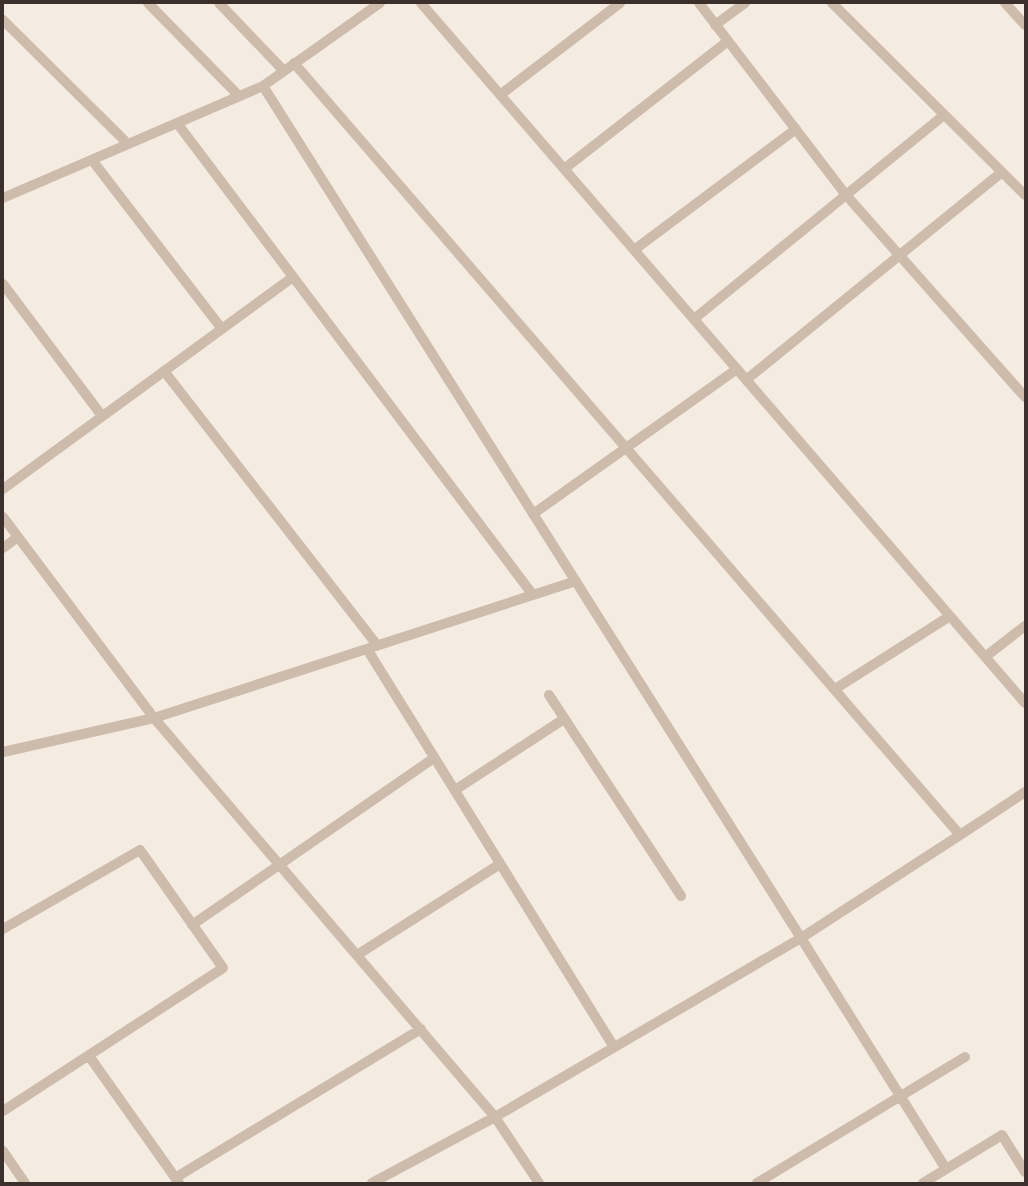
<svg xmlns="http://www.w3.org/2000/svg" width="1028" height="1186" viewBox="0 0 1028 1186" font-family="Raleway,sans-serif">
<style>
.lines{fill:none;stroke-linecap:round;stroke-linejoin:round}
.minor{stroke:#cdbbac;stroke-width:10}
</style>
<rect width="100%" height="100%" fill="#f4ebe1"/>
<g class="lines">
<path class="minor" d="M148 3 239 96
M219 3 284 71
M421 3 1025 703
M699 3 846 195 1025 397
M832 3 1025 195
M1005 3 1025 25
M3 20 128 144
M715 25 745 3
M294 63 960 835
M263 86 801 938 946 1169
M500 95 620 3
M177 123 533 595
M92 160 222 329
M564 169 728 41
M3 198 263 86 380 3
M634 250 796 129
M3 284 102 416
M694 319 944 115
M164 371 377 645
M746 380 1002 172
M3 489 293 277
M533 514 737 369
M3 517 154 718 495 1117 539 1183
M3 548 18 537
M367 649 614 1047
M985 657 1025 626
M835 689 950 616
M549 695 681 896
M3 752 154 718 576 581
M455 790 564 719
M192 925 434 758
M3 929 140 850 223 968 3 1111
M357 955 500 864
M89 1056 179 1183
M3 1151 25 1183
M175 1178 421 1029
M372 1183 495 1117 801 938 960 835 1025 792
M757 1183 965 1057
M923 1183 1002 1135 1025 1172"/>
</g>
<rect width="1028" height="1186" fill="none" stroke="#3b302b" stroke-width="8"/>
</svg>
